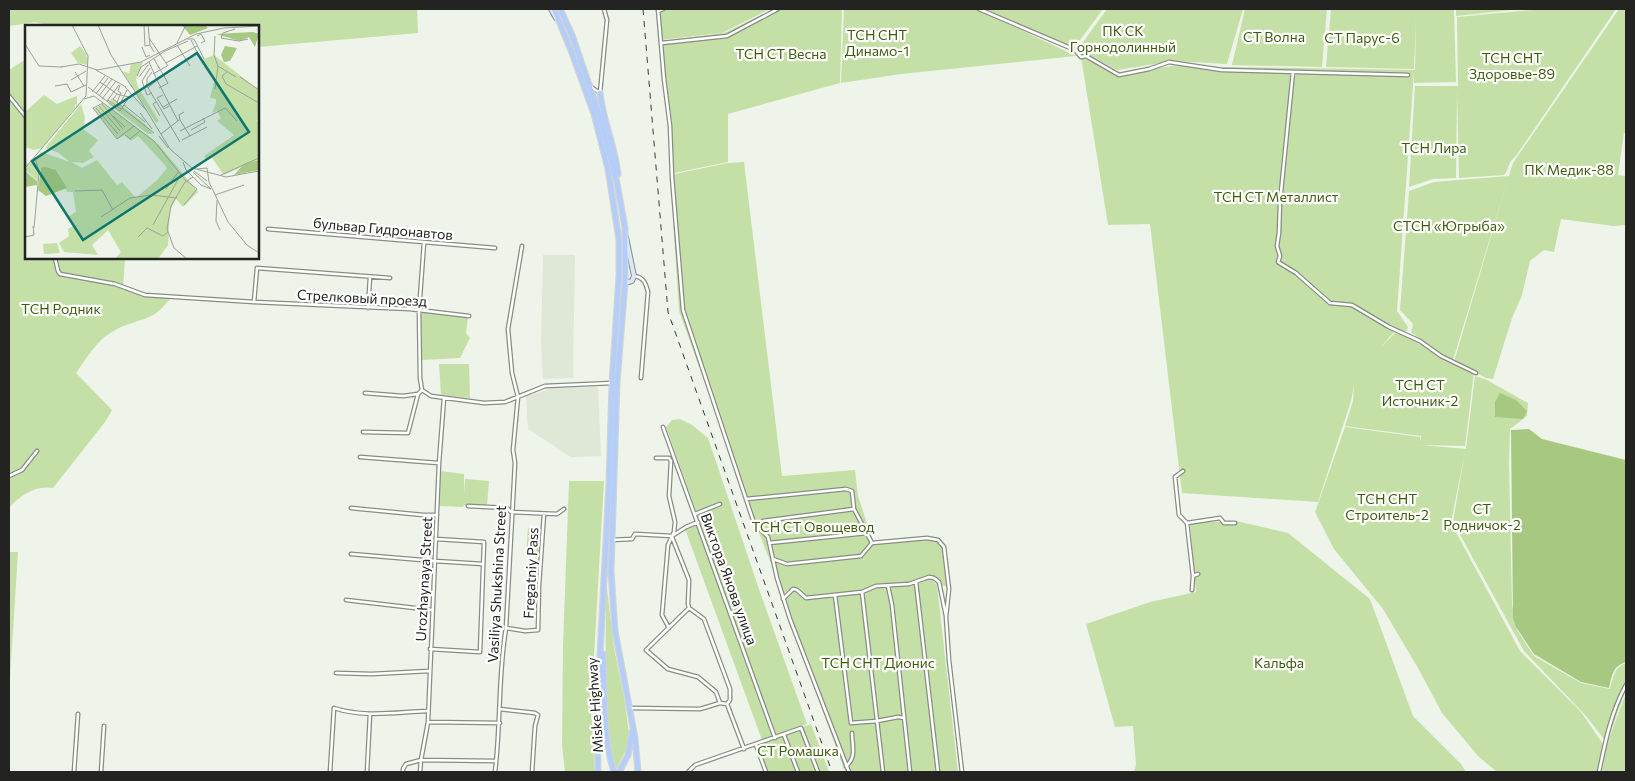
<svg xmlns="http://www.w3.org/2000/svg" width="1635" height="781" viewBox="0 0 1635 781" font-family="Commissioner,sans-serif">
<style>
.built{fill:#dfe8d7}
.green{fill:#c4e0a7}
.forest{fill:#a6c880}
.lines{fill:none;stroke-linecap:round;stroke-linejoin:round}
.street-casing{stroke:#888d84;stroke-width:5}
.secondary-casing{stroke:#888d84;stroke-width:6}
.primary-casing{stroke:#d3d3d3;stroke-width:7}
.street{stroke:#fff;stroke-width:2.5}
.secondary{stroke:#d9e7fc;stroke-width:4}
.primary{stroke:#b3cefa;stroke-width:4.5}
.rail{stroke:#3a3c38;stroke-width:1;stroke-dasharray:6 6;stroke-linecap:butt}
.labels{text-anchor:middle;stroke-width:4.5;stroke-linejoin:round;paint-order:stroke}
.park-label{font-size:14px;fill:#3f5d0f;stroke:#fff}
.street-label{font-size:14px;fill:#232421;stroke:#fff}
.inset-road{fill:none;stroke:#9da199;stroke-width:1}
.view{fill:#0f766e;fill-opacity:0.15;stroke:#0f766e;stroke-width:2.5}
.inset-edge{fill:none;stroke:#232421;stroke-width:2.5}
</style>
<rect width="100%" height="100%" fill="#eef4e9"/>
<path class="built" d="M543 255H575L573 378 543 379 541 343Z
M598 387 601 456 571 457 528 429 526 396 554 388Z"/>
<path class="green" d="M9 9H417L418 33 258 47V26H51L35 22 9 26Z
M664 9H770L722 33 660 40 657 12Z
M773 9H842L840 83 728 114V162L674 173C671 129 665 85 663 41L724 33Z
M844 9H977L1076 56 901 74 841 83Z
M984 9H1103L1074 48Z
M1107 9H1243L1227 64 1174 61 1117 70 1078 49Z
M1245 9H1327L1322 67 1232 65Z
M1331 9H1454L1456 82 1414 83V71L1397 311 1408 327 1407 331 1394 332 1380 348 1395 333 1402 334 1454 362 1507 182 1453 360 1440 353 1411 332 1413 324 1400 310 1409 191 1434 182 1509 176 1513 163 1619 9H1626V133H1624L1618 175 1626 176V225L1613 226 1561 219 1554 252 1544 250 1530 261 1522 295 1512 318 1493 379 1486 378 1465 367 1474 372 1465 446 1421 445 1466 449 1475 376 1487 380 1528 403 1527 416 1510 429 1509 462 1512 605 1517 630 1534 656 1581 683 1610 689C1613 678 1614 667 1626 663V689L1608 740 1604 739 1586 716 1524 651 1453 522 1465 451 1451 523 1520 651 1581 712 1603 744 1598 772H1497L1479 757 1442 713 1418 668 1383 609 1334 549 1315 512 1345 427 1420 437 1421 441V436L1345 426 1353 401 1354 385 1351 401 1318 502 1182 493 1150 224 1108 225 1081 57 1118 73 1173 66 1415 70 1416 18 1414 69 1326 67Z
M1456 9H1521L1456 16Z
M1543 9H1616L1516 156C1506 164 1510 169 1504 175L1459 178 1457 91 1456 178 1433 179 1409 187 1415 86H1458L1457 17Z
M26 59V258H125L123 288 143 295 171 298C166 303 161 310 155 314 141 322 125 323 112 332 96 341 87 358 76 373L112 410 105 422 53 488C36 485 20 495 9 508V70Z
M744 162 782 476 855 470 858 496 873 542 932 537 938 538 946 547 950 587 938 585 935 581 932 580 937 585 958 772H845L822 709 784 594 796 591 791 588 783 594 757 528 689 339 679 311 670 175 728 163Z
M421 312 468 317 466 333 470 338 460 358 422 360Z
M439 364H469L470 398 441 395Z
M680 419 692 425 708 438 760 592 807 724 762 740 685 529 700 522 666 427 672 420Z
M440 471 464 474V496L465 479 489 481 487 505H464L463 507 439 506Z
M569 481H604L591 708 595 772H565L562 745 563 646Z
M1236 521 1288 533 1370 599 1413 716 1461 764 1466 772H1134L1136 765 1133 726 1115 727 1086 624 1150 602 1196 592 1190 523Z
M528 528H541L540 556 526 554Z
M9 552H18L9 694Z
M606 579 614 648 624 697 629 733 626 750 616 770C606 749 607 722 606 698 605 659 606 619 606 579Z
M1626 693V772H1602L1607 744Z
M811 724 829 772H765L755 744Z"/>
<path class="forest" d="M1500 393 1516 400 1527 411 1523 419 1495 417V402Z
M1529 429 1542 439 1626 460V662C1613 666 1612 675 1609 688L1581 682 1534 654 1516 627 1513 618 1511 430Z"/>
<g class="lines">
<g class="street-casing">
<path id="street" d="M658 9 664 79 670 126 672 177 683 310 754 523 768 537 777 578 790 619 849 772
M979 9 1075 50 1081 57 1086 56 1119 75 1149 69 1169 62 1222 70 1408 75
M658 11 663 9
M662 43 727 36 778 9
M1293 72 1280 202 1279 233 1277 246 1280 256 1278 262 1296 273 1330 303 1352 305 1389 327 1420 341 1441 356 1476 373
M591 87 600 93 607 20 604 9
M9 96 26 117
M268 229 495 248
M55 258 58 271 60 274 115 284 145 295 254 302 410 309 469 316
M634 276C644 277 646 284 648 292L641 378
M254 302 257 268 390 278
M368 308 370 277
M422 390 431 396 484 403 505 402 545 386 612 383
M422 390 420 378 419 311 424 243
M365 393 403 396 418 394
M663 427 775 738
M363 432 408 433 418 394 422 390
M360 457 438 463
M656 458H669L671 461 669 496 675 522 674 532 668 545 662 615 669 628
M1183 471 1175 477 1179 515 1187 523 1220 518 1224 523H1235
M9 476 22 470 37 451
M746 499 846 489 852 491 854 509 872 543
M468 506 507 508 511 512 557 514 564 509
M351 508 423 515H437
M695 514 720 504
M763 521 854 509
M1187 523 1193 576
M672 537 689 580 688 604 689 608 704 619 730 689V700L727 704
M611 540 632 539 635 534 672 536 686 527 698 522
M769 543 867 533
M872 543 927 538 938 540 944 547 949 589 946 617 949 660 962 772
M351 554 434 561
M773 559 787 564 861 556 872 543
M435 561 483 564
M916 582 938 772
M888 586 892 605 910 772
M1192 590 1193 576 1198 574
M862 592 883 772
M835 595 851 723 877 721 898 717 904 718
M783 599 793 589 797 590 806 598 862 592 876 586 909 584 929 577 934 578 939 582 946 616
M346 600 432 610
M689 608 646 650 668 669 698 677 716 692 720 703 727 704
M506 628 525 631 538 630 539 585 544 514
M430 649 480 652 484 542 436 539
M336 673 372 674 429 671
M727 704 744 749
M630 708 700 709 720 703
M500 709 535 713 538 715 535 726 532 772
M428 722 500 723
M784 735 798 772
M756 745 766 772
M846 766C857 758 852 745 852 733
M74 772 78 714
M101 772 104 726
M330 772 334 708C364 718 397 712 427 711
M367 772 370 714
M403 772V769L406 764 421 760 496 761
M420 772 421 760 428 722 439 463 444 398
M495 772C501 724 498 675 506 628L515 463 513 450 518 397 512 373 508 329 522 246
M688 772 695 765 801 728 818 772
M1599 772C1605 743 1611 712 1626 685"/>
</g>
<g class="secondary-casing">
<path id="secondary" d="M551 9 556 18
M625 283 632 281 634 276 626 237"/>
</g>
<g class="primary-casing">
<path id="primary" d="M554 9 572 53 594 114 608 169 619 240V275L612 383 609 484 597 713 598 772
M560 9 572 35 599 114 617 183 625 228V283L617 383 611 571 615 631 635 738 638 772
M600 93C603 121 615 146 618 174
M603 654C605 693 602 734 614 772
M619 772 628 755 632 732"/>
</g>
<use href="#street" class="street"/>
<use href="#secondary" class="secondary"/>
<use href="#primary" class="primary"/>
<path class="rail" d="M643 9 668 312 832 772"/>
</g>
<g class="labels">
<g class="park-label">
<text x="1123" y="36">ПК СК<tspan x="1123" dy="16">Горнодолинный</tspan></text>
<text x="877" y="40">ТСН СНТ<tspan x="877" dy="16">Динамо-1</tspan></text>
<text x="1274" y="42">СТ Волна</text>
<text x="1362" y="43">СТ Парус-6</text>
<text x="781" y="59">ТСН СТ Весна</text>
<text x="1512" y="63">ТСН СНТ<tspan x="1512" dy="16">Здоровье-89</tspan></text>
<text x="1434" y="153">ТСН Лира</text>
<text x="1569" y="175">ПК Медик-88</text>
<text x="1276" y="202">ТСН СТ Металлист</text>
<text x="1449" y="231">СТСН «Югрыба»</text>
<text x="61" y="314">ТСН Родник</text>
<text x="1420" y="390">ТСН СТ<tspan x="1420" dy="16">Источник-2</tspan></text>
<text x="1387" y="504">ТСН СНТ<tspan x="1387" dy="16">Строитель-2</tspan></text>
<text x="1482" y="514">СТ<tspan x="1482" dy="16">Родничок-2</tspan></text>
<text x="813" y="532">ТСН СТ Овощевод</text>
<text x="878" y="668">ТСН СНТ Дионис</text>
<text x="1279" y="668">Кальфа</text>
<text x="798" y="756">СТ Ромашка</text>
</g>
<g class="street-label">
<text transform="translate(383 229) rotate(5)" y="5">бульвар Гидронавтов</text>
<text transform="translate(362 298) rotate(3)" y="5">Стрелковый проезд</text>
<text transform="translate(531 573) rotate(-87)" y="5">Fregatniy Pass</text>
<text transform="translate(424 579) rotate(-87)" y="5">Urozhaynaya Street</text>
<text transform="translate(729 579) rotate(70)" y="5">Виктора Янова улица</text>
<text transform="translate(497 584) rotate(-87)" y="5">Vasiliya Shukshina Street</text>
<text transform="translate(595 705) rotate(-94)" y="5">Miske Highway</text>
</g>
</g>
<g transform="translate(25 25)">
<rect width="234" height="234" fill="#eef4e9"/>
<path d="M55 21 61 29 63 40 53 38 46 28ZM189 30 234 65V94L230 96 234 95V134L199 150 187 133 182 135 179 131 209 110 192 96 196 93 192 86 187 88 191 78V74L185 73 190 53 186 52 176 35ZM118 37 111 54 113 62 134 96 131 98 97 46 104 48 106 39ZM61 67 52 71V82L50 79V83L17 123 9 125 0 122V87L19 70 32 79ZM87 73 120 99 128 109H123L83 79ZM79 78 134 120 173 167 158 182 151 174 145 185 143 220 133 234H90L96 227 83 205 67 220 73 230 39 227 34 218 44 211 43 204 50 200 44 191 51 187 48 167H42L29 143H16L13 156 0 145V138L4 139 16 127 45 137 34 128 20 123 56 79 60 93 58 104 73 115 64 126 69 132 58 138 47 137 57 143 72 135 92 160 97 157 111 173 133 154 142 143 139 139 113 111 106 116 100 110 93 114 69 84ZM32 218 35 228 19 229 18 219Z" fill="#c4e0a7"/>
<path d="M157 0H180L183 3 165 10ZM228 7 234 9 230 22 224 12 215 16 191 9ZM200 21 212 23 205 36 199 37 196 30ZM234 135V145L209 150 219 139ZM19 142 30 144 42 163 21 171 13 165 16 143ZM0 146 12 156V160L0 162Z" fill="#a6c880"/>
<path class="inset-road" d="M73 0 86 30 107 62M119 0 120 21 125 20M123 0 125 20 129 27M210 4 198 8 196 13 214 16 223 14M172 11 176 9 180 16 176 18M190 11 189 30 193 41M124 13 143 41M162 14H169L179 34M166 15 176 35M152 18 161 0M0 19 14 41 37 42M152 20 165 41M117 22 121 32 125 30M140 26 163 16M129 34 143 58 134 63M124 37 132 55 139 50M141 38 172 21M193 41 211 52M36 42 54 39 72 45 116 37 171 9 199 3 234 1M125 43 117 56 122 70 127 68M71 45 101 62M50 47 59 61M127 47 122 54V61L155 117M202 47 197 51 201 59 234 78M128 49 142 41M112 51 116 42 140 26M114 52 123 40M215 52 234 65M46 55 61 46M75 57 92 69 104 72M106 60 145 124 167 143 201 152 234 146M30 61 42 59 46 67 61 60M63 62 95 86 104 72M100 62 120 84M123 63 132 55 153 96M190 64 193 41M67 67 80 51M71 69 83 53M92 69 88 74 98 82M138 70 132 73 139 84 144 81M74 71 87 54M59 74 69 71 129 116 161 156M77 74 91 56M83 75 96 84M82 76 94 60M92 77 96 68 93 66 95 60M131 77 128 79 135 91M78 78 68 83 92 114 109 101M77 79 98 104M95 79 102 65M99 80 120 97M74 81 95 106M138 82 152 74M71 83 93 109M97 83 129 108M159 87 154 90 155 95 165 111M115 88 127 104M88 91 100 102M166 105 180 97 178 93M155 106 200 83 212 96M136 109 154 95M100 110 105 114 115 106M134 111 143 123M157 115 182 102M158 137 161 145 176 160 186 164M0 143 61 71 63 31 47 0M172 144 182 143 184 157 203 197 222 220 234 228M169 146 182 156M168 147 186 164M196 150 234 133M141 164 154 146M50 166 77 165 88 185M190 170 219 160M192 175 191 196 195 205M159 180 172 164 162 156M76 192 105 173 126 170 152 173M128 200 156 149M9 203 14 148 10 132M0 212 9 210 8 201M113 212 122 203 138 211 143 207M162 234 149 223 142 204 146 181 160 157 168 152"/>
<path class="view" d="M172 28 224 107 58 215 7 136Z"/>
<rect width="234" height="234" class="inset-edge"/>
</g>
<rect width="1635" height="781" fill="none" stroke="#232421" stroke-width="20"/>
</svg>
